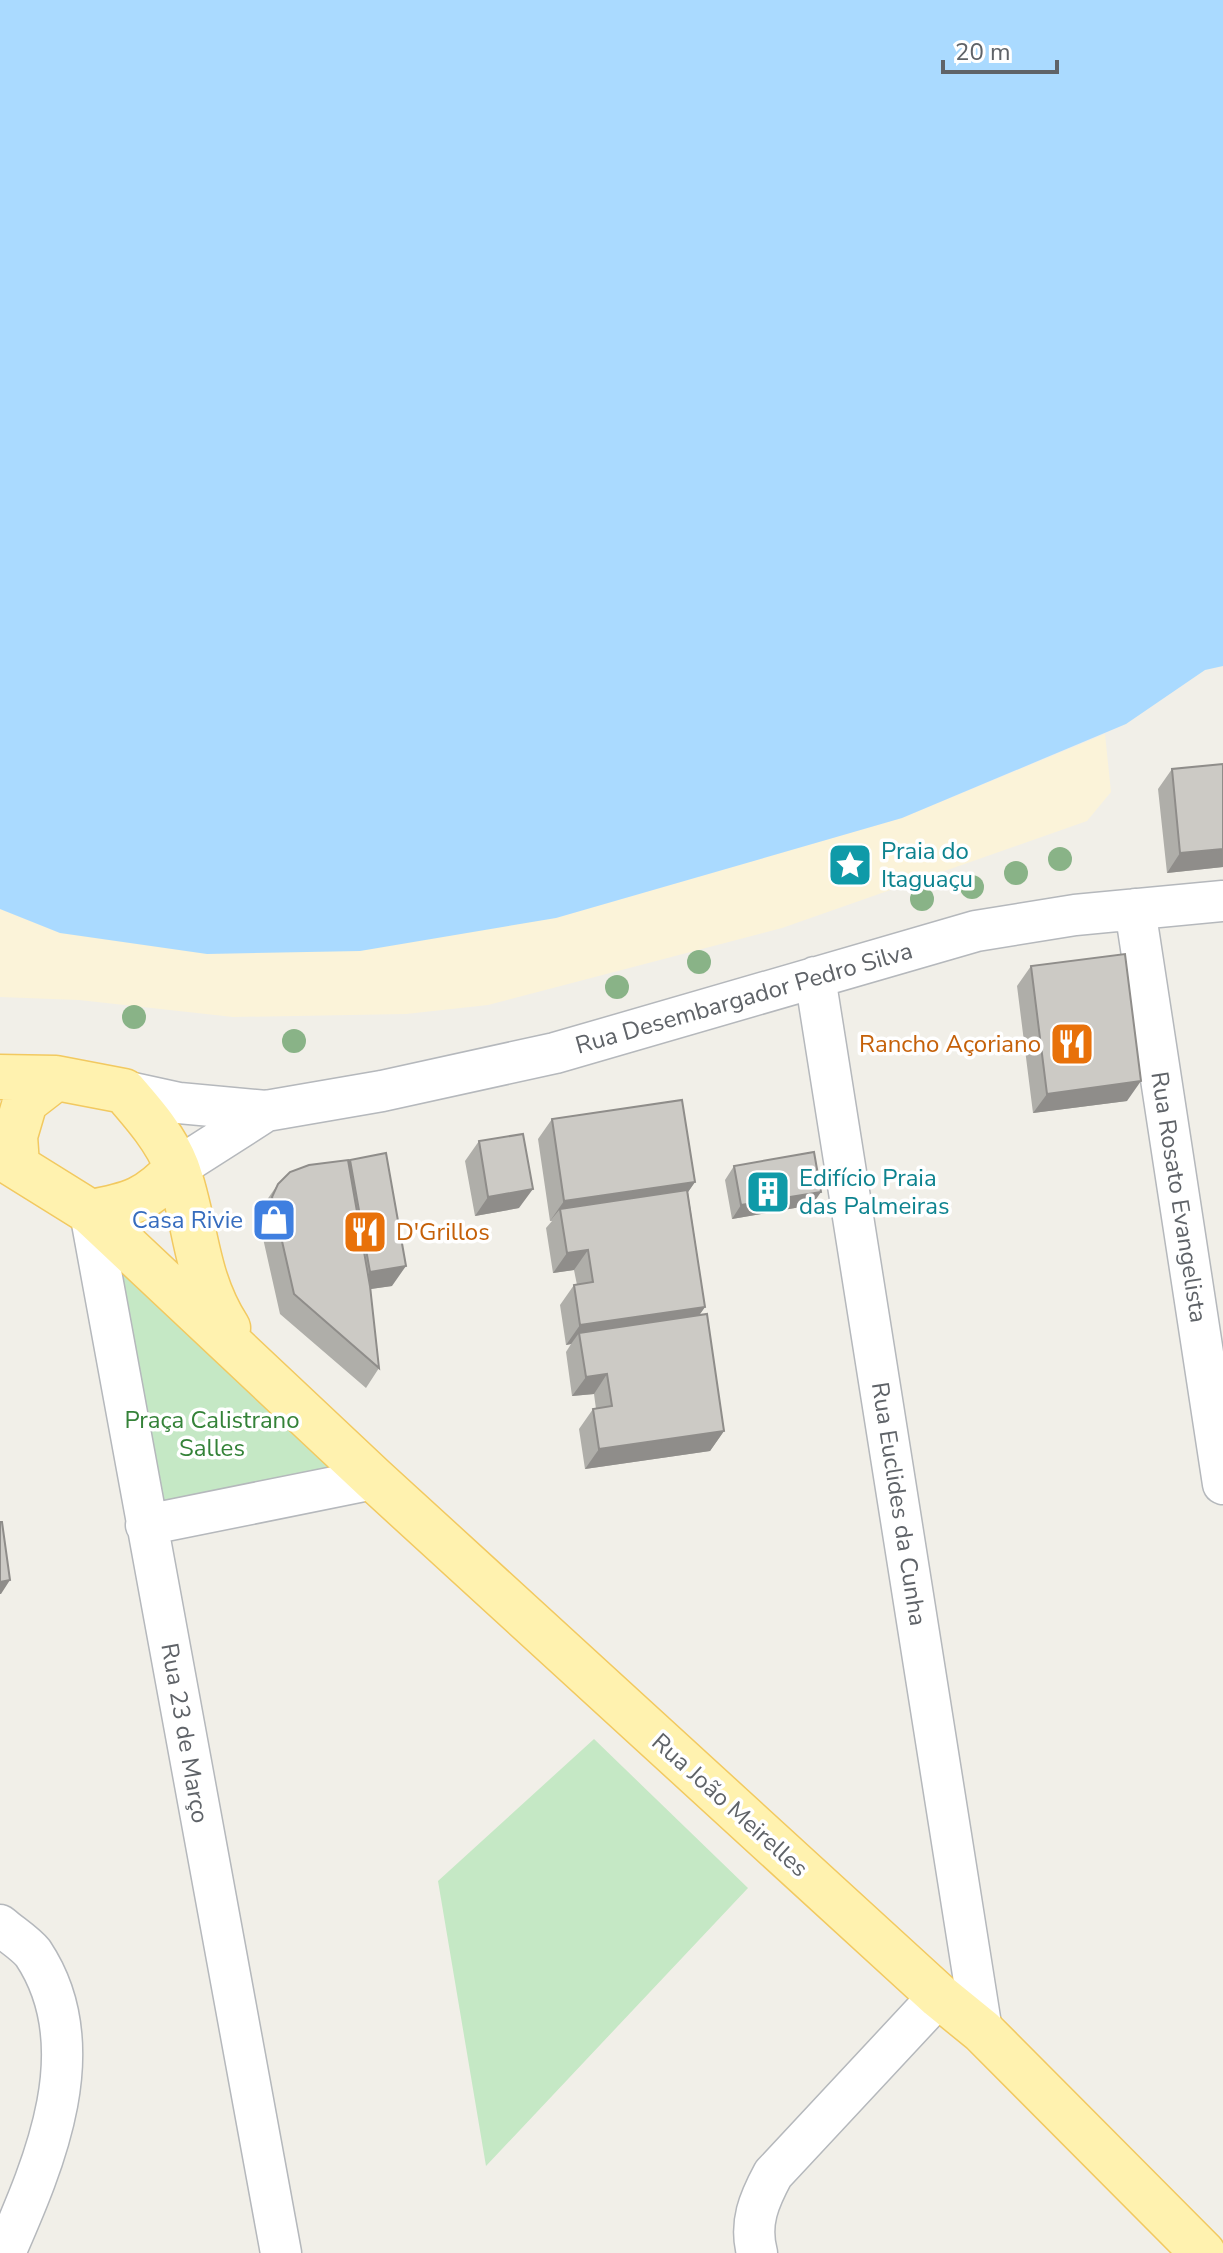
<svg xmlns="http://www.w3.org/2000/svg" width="1223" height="2253" viewBox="0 0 1223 2253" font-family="'Nunito Sans',sans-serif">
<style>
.green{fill:#c5e8c5}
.sand{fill:#fbf3d9}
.water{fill:#aadaff}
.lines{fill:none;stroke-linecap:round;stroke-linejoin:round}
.minor-casing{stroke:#b5b8bc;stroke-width:43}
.major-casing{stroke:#f2c960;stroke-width:47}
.minor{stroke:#fff;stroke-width:40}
.major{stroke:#fff2af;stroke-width:44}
.tree{fill:#89b387}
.wall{fill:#afaea9}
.shaded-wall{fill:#8f8d8a}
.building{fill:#cccac5;stroke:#8f8d8a;stroke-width:2}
.labels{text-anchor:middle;stroke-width:7;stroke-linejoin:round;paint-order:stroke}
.culture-label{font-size:24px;fill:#0d838f;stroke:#fff;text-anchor:start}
.street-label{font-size:24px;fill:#5f6368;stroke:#fff}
.food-label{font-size:24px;fill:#c56008;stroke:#fff;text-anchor:end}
.shop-label{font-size:24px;fill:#366cbe;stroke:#fff;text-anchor:end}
.park-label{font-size:24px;fill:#348238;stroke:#fff}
</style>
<rect width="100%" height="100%" fill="#f1efe8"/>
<path class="green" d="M106 1245 353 1475 158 1512Z
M594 1739 748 1888 486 2166 438 1881Z"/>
<path class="sand" d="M1105 734 1111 792 1087 821 782 928 488 1005 406 1014 233 1017 79 1000 0 997V909L60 933 556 918 902 818Z"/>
<path class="water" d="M0 0H1223V666L1205 670 1126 724 902 818 556 918 360 951 207 954 60 933 0 909Z"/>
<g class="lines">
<g class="minor-casing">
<path id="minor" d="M1135 909 1223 1484
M815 977 982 2031
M124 1091 179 1103 266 1111 382 1091 555 1053 976 931 1075 915 1223 901
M177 1168 266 1111
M90 1212 281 2253
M146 1525 374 1479
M0 1925C10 1934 25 1943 33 1953 95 2046 45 2162 5 2253
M757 2253C749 2223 759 2200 773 2174L939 1996"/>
</g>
<g class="major-casing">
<path id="major" d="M0 1077 56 1078 124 1091C144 1114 166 1139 177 1168 197 1224 194 1275 228 1328
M0 1156 90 1212 374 1479 939 1996 982 2031 1203 2253
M17 1165 15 1136 25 1102 56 1078
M90 1212C131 1205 149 1199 177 1168"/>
</g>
<use href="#minor" class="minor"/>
<use href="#major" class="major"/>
</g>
<g class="tree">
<circle cx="1060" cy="859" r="12"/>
<circle cx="1016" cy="873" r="12"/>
<circle cx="972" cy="887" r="12"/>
<circle cx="922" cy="899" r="12"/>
<circle cx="699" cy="962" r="12"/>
<circle cx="617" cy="987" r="12"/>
<circle cx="134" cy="1017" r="12"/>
<circle cx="294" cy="1041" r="12"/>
</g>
<path class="wall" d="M1172 769 1223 867 1167 873 1158 789Z
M1031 966 1127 1101 1033 1113 1017 986Z
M552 1119 695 1182 688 1192 705 1307 699 1315 724 1431 710 1451 585 1469 579 1429 593 1409H596L594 1394 572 1396 566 1352 571 1344 566 1345 560 1305 574 1285H577L574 1270 553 1273 546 1228 552 1221H550L538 1139Z
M479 1141 519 1208 475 1216 465 1161Z
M350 1160 392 1286 370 1289 379 1368 366 1388 280 1314 258 1216 264 1204 278 1184 348 1163Z
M734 1166 812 1205 732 1219 725 1180Z"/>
<path class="shaded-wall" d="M1223 849V867L1167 873 1180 853Z
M1141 1081 1127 1101 1033 1113 1047 1094Z
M695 1182 681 1202 560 1209 550 1221 564 1201Z
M533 1189 519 1208 475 1216 488 1197Z
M821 1192 812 1205 732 1219 741 1205Z
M588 1250 574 1270 553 1273 567 1253Z
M406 1266 392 1286 357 1291 370 1272Z
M705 1307 691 1327 579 1333 571 1344 566 1345 580 1325Z
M607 1374 594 1394 572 1396 586 1377Z
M724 1431 710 1451 585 1469 599 1449Z
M10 1580 1 1594H0V1582Z"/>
<path class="building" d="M1223 764V849L1180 853 1172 769Z
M1125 954 1141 1081 1047 1094 1031 966Z
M682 1100 695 1182 564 1201 552 1119Z
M523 1134 533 1189 488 1197 479 1141Z
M814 1152 821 1192 741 1205 734 1166Z
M386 1153 406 1266 370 1272 350 1160Z
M348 1160 370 1286 379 1368 294 1294 272 1197 278 1184 290 1172 309 1165Z
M687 1190 705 1307 580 1325 574 1285 593 1282 588 1250 567 1253 560 1209Z
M707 1314 724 1431 599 1449 593 1409 612 1406 607 1374 586 1377 579 1333Z
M0 1522H2L10 1580 0 1582Z"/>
<defs>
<g id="sight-square" transform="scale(2.3)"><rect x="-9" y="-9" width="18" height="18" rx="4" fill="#0f9aa8" stroke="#fff"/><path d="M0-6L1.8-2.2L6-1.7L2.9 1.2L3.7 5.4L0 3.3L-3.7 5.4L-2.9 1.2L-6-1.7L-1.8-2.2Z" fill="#fff"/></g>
<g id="restaurant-square" transform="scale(2.3)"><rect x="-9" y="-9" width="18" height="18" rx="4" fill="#e8710a" stroke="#fff"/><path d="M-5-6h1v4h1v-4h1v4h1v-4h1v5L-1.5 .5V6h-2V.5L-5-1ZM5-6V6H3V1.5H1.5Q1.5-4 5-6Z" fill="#fff"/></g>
<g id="building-square" transform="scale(2.3)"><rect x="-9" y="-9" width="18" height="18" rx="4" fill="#0f9aa8" stroke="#fff"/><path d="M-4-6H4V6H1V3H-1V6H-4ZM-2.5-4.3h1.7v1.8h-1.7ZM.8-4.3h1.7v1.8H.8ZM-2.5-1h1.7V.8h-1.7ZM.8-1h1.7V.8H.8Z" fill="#fff"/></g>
<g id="shop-square" transform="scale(2.3)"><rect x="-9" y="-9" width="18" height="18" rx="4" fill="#3f7fe0" stroke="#fff"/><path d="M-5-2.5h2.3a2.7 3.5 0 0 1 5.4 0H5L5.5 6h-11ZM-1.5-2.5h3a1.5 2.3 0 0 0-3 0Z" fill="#fff"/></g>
</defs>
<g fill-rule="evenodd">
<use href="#sight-square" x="850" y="865"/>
<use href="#restaurant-square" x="1072" y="1044"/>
<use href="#building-square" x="768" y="1192"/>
<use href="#shop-square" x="274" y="1220"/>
<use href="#restaurant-square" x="365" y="1232"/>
</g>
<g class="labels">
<g class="culture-label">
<text x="881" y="859">Praia do<tspan x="881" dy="28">Itaguaçu</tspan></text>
<text x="799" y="1186">Edifício Praia<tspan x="799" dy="28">das Palmeiras</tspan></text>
</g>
<g class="street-label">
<text transform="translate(744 998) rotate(-16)" y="8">Rua Desembargador Pedro Silva</text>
<text transform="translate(1179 1197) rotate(81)" y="8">Rua Rosato Evangelista</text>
<text transform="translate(899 1504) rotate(81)" y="8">Rua Euclides da Cunha</text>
<text transform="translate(185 1733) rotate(80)" y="8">Rua 23 de Março</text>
<text transform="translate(730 1805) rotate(42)" y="8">Rua João Meirelles</text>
</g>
<g class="food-label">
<text x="1041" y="1052">Rancho Açoriano</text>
<text x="396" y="1240" text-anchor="start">D'Grillos</text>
</g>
<g class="shop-label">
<text x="243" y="1228">Casa Rivie</text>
</g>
<g class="park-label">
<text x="212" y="1428">Praça Calistrano<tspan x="212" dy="28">Salles</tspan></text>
</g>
</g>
<path d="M943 60v12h114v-12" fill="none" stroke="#5f6368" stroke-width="4"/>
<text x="955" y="60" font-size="24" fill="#5f6368" stroke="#ffffff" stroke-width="6" paint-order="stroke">20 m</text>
</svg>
